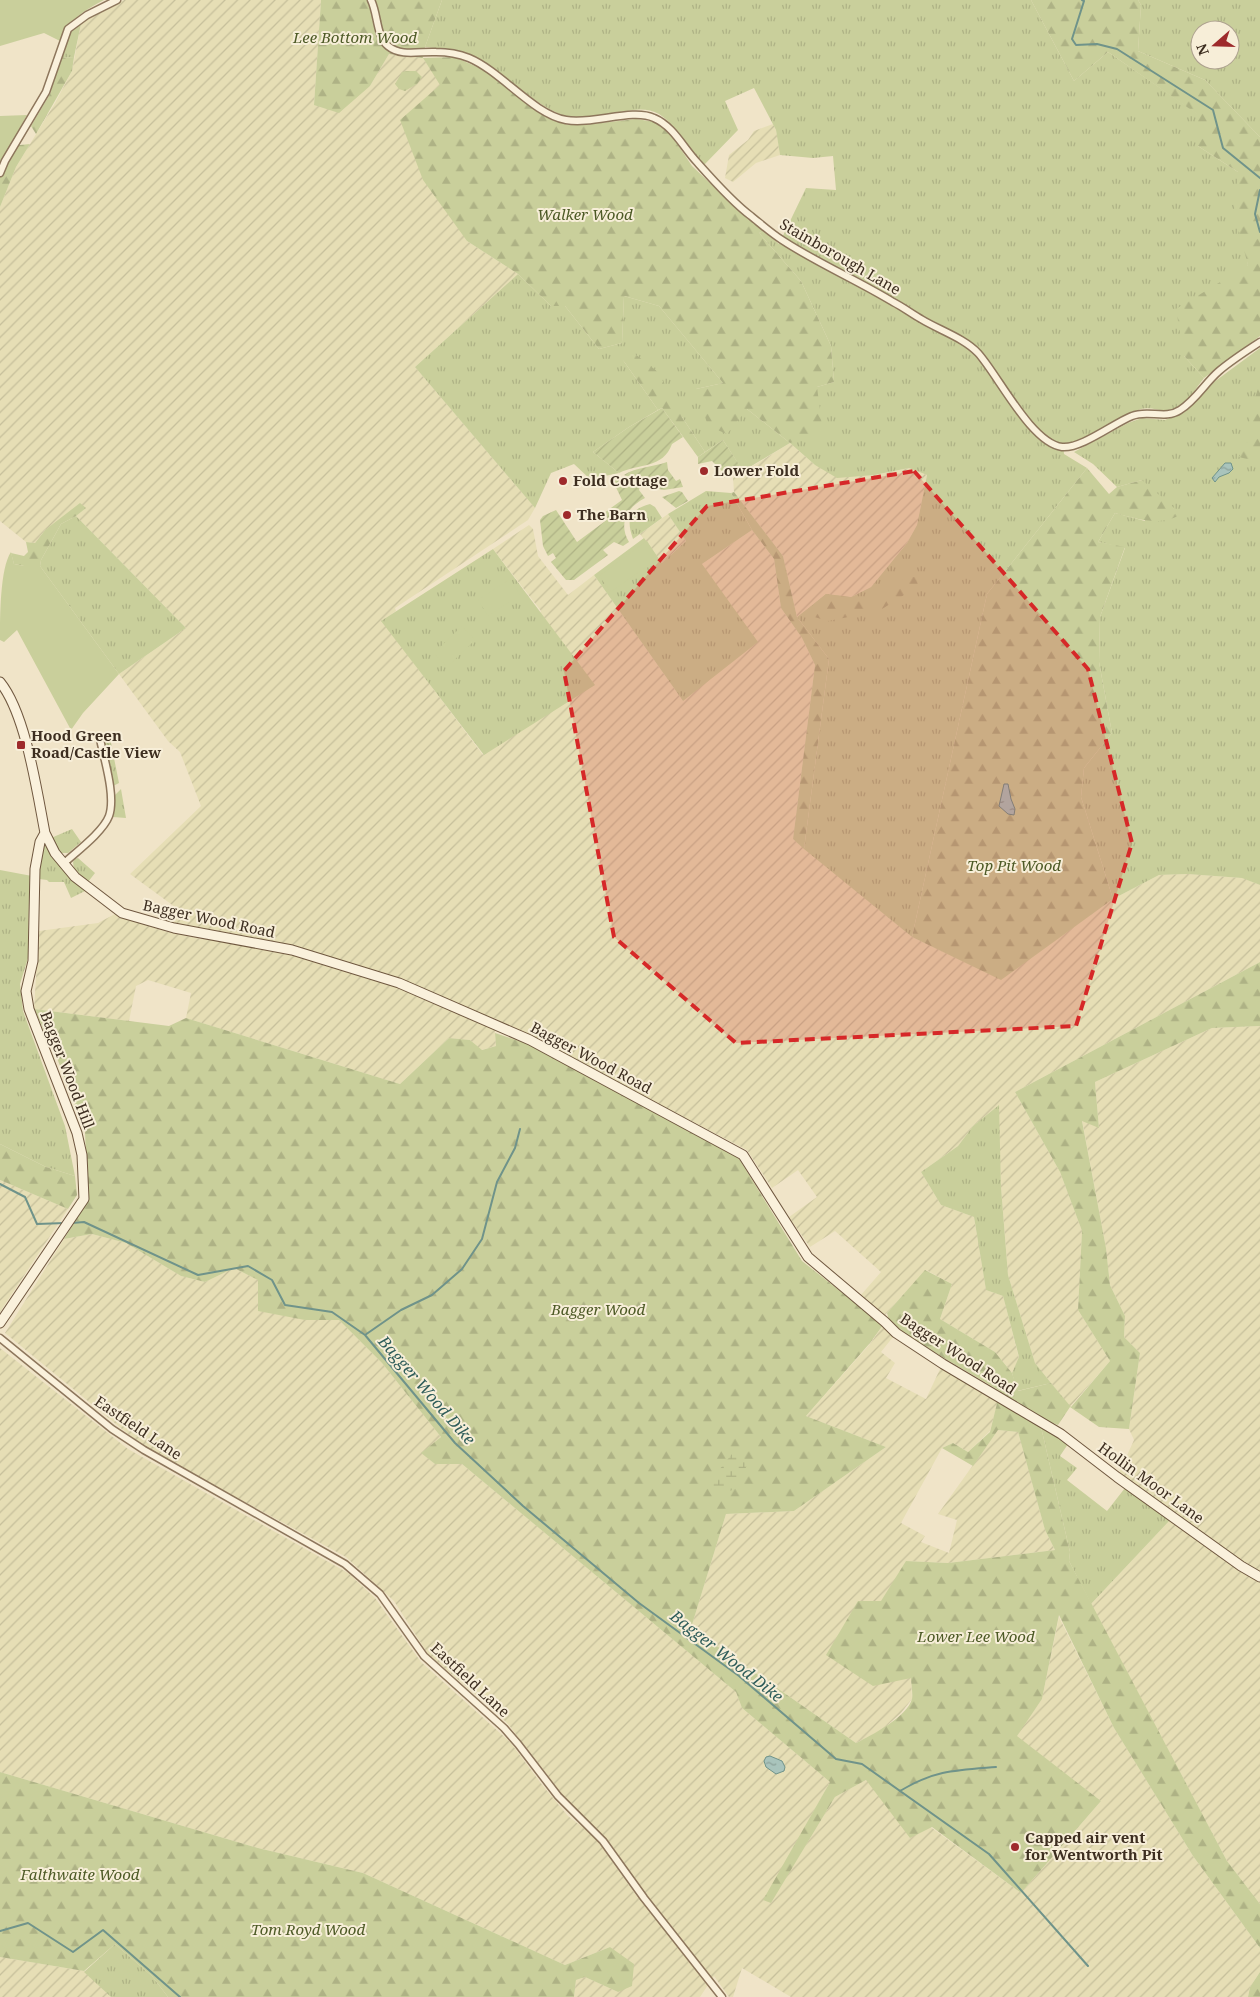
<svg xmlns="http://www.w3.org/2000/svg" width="1260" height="1997" viewBox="0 0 1260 1997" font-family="'Noto Serif',serif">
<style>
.farmland{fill:url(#farmland-furrows)}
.grass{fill:url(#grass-tufts);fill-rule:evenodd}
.forest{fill:url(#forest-firs)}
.wetland{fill:url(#wetland-marsh)}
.park{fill:#c9cf9b}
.garden{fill:url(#garden-furrows)}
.water{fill:url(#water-ripples);stroke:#6f938a}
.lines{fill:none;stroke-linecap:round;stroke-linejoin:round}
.stream{stroke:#6f938a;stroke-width:2}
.street-casing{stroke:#8d765c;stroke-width:9}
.secondary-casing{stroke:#6f573f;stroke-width:11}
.street{stroke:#faf1dc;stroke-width:6}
.secondary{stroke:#faf1dc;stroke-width:9}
.marked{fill:#d62828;fill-opacity:0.2;stroke:#d62828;stroke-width:4;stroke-dasharray:10 6;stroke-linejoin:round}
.poi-dot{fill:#9e2a2b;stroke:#f7eed8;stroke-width:2}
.labels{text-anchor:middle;stroke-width:4;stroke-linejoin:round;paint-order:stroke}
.park-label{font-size:15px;font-style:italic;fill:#4d5a26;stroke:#f7eed8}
.street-label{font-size:15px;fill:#3d2e20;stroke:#f7eed8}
.poi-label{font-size:15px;font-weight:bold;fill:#3d2e20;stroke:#f7eed8;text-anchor:start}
.water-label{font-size:16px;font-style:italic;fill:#2f5d5a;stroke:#f7eed8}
</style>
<defs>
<pattern id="farmland-furrows" width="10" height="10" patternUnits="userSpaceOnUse" patternTransform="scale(1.25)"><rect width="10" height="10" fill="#e6deb5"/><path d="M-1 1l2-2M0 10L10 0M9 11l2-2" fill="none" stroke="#c6bf9b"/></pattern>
<pattern id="grass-tufts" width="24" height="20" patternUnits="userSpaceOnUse" patternTransform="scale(1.25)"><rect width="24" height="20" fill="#c9cf9b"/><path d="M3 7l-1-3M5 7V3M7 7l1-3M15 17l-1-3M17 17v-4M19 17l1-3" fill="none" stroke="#aeb285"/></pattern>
<pattern id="forest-firs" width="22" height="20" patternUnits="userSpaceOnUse" patternTransform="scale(1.25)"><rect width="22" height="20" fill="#c9cf9b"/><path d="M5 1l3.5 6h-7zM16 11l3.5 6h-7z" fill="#aeb285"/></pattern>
<pattern id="wetland-marsh" width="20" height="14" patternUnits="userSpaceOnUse" patternTransform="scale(1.25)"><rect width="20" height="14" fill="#c9cf9b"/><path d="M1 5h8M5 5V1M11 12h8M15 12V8" fill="none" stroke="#aeb285"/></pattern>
<pattern id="garden-furrows" width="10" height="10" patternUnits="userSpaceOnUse" patternTransform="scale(1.25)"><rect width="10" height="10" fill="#c9cf9b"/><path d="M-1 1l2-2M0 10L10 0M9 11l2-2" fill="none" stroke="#aeb285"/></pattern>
<pattern id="water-ripples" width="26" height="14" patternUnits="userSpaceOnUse" patternTransform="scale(1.25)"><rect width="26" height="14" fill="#a9c4bc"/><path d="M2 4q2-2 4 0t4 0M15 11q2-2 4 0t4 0" fill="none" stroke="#8ba098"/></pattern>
</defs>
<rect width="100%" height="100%" fill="#f0e4c8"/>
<path class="farmland" d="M124 0H321L314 105 370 86 389 54 423 58 441 85 467 241 518 274 415 367 535 508 528 520 395 608 396 611 382 621 483 755 541 611 493 549 529 525 533 529 538 556 568 595 594 575 683 701 702 564 752 530 774 559 781 608 802 638 815 665 793 839 912 937 1001 979 1113 899 1159 875 1187 874 1243 878 1260 885V962L1015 1092 1060 1172 1082 1231 1078 1310 1110 1361 1070 1407 1035 1363 1008 1275 1001 1187 998 1106 973 1126 958 1146 921 1172 941 1205 974 1217 986 1290 1003 1296 1019 1358 1012 1373 995 1352 940 1319 952 1284 926 1270 885 1315 860 1296 881 1272 835 1231 810 1247 789 1217 817 1197 798 1170 772 1188 747 1150 494 1018 496 1046 481 1050 470 1040 449 1038 400 1084 186 1018 191 993 148 980 136 986 129 1021 34 1009 39 931 98 923 115 914 120 917 167 932 201 939 203 930 166 923 177 913 175 907 130 874 201 806 180 752 168 741 119 674 186 628 76 516 85 508 45 530 35 543 26 542 0 521V207L16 167 55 103 72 71 81 24 89 17Z
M773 124 776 130 780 155 756 163 733 182 725 178 729 155 748 140 754 131Z
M790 443 815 465 874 475 909 468 927 475 917 525 907 543 871 587 851 597 826 594 797 617 783 556 734 492 733 478Z
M668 514 686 541 662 563 640 534Z
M1260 1026V1573L1239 1561 1119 1473 1134 1440 1129 1429 1140 1353 1124 1337 1125 1316 1110 1285 1106 1248 1082 1120 1099 1127 1095 1082 1212 1028Z
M0 1180 68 1209 0 1312Z
M92 1234 126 1243 181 1276 205 1282 233 1268 259 1280 305 1320H339L382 1363 441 1437 422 1453 435 1464H462L736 1692 742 1708 830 1782 764 1900 771 1902 835 1797 866 1780 1021 1893 1101 1801 1016 1736 1042 1699 1059 1617 1114 1728 1193 1856 1260 1948V1972L1250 1987 1248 1997H791L742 1968 733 1997H729L714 1976 700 1997H574L576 1980 585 1977 618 1992 615 1952 610 1947 565 1965 363 1873 258 1848 0 1772V1348L128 1449 348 1573 375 1598 421 1662 510 1742 543 1786 568 1816 595 1837 638 1898 642 1890 610 1843 601 1833 580 1814 562 1794 508 1724 496 1712 428 1654 394 1601 346 1557 144 1447 5 1333 64 1239Z
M883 1325 893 1337 881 1352 895 1363 886 1378 926 1399 941 1367 998 1401 990 1431 968 1452 953 1443 942 1448 901 1523 925 1536 921 1542 949 1553 957 1520 938 1514 998 1430 1018 1432 1045 1530 1055 1550 948 1563 906 1561 912 1699 901 1713 882 1730 856 1743 691 1628 726 1514 794 1511 886 1447 806 1416 870 1344Z
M1171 1519 1260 1581V1904L1227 1861 1091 1604Z
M0 1957 84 1971 111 1997H0Z"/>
<path class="grass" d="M442 0H1031L1074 81 1108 52 1198 114V146L1238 172 1248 265 1184 356 1204 378C1196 388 1187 404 1175 409 1163 414 1153 406 1141 409 1116 417 1089 444 1063 443L1064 454 1087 468 987 594 912 937 804 849 829 659 797 617 826 594 851 597 871 587 907 543 917 525 927 475 909 468 874 475 837 478 815 465 790 443 743 471 723 440 705 452 682 417 623 360 658 410 629 427 593 452 619 473 590 479 574 464 551 473 535 508 415 367 518 274 551 306H565L599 349 622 343 624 296 659 306 723 383 696 389 747 409 790 443 817 387 834 382 831 346 801 281 759 233 764 231 779 244 806 188 836 190 833 156 813 158 780 155 776 130 754 88 725 101 738 130 704 165C688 150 678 126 659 114 636 100 598 123 573 118 539 111 509 76 480 59 464 49 443 49 425 47Z
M1138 0H1260V137L1205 80 1138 51 1141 5ZM1200 30H1230V60H1200Z
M81 24 74 57 61 58 70 31Z
M1260 348V885L1242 878 1187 874 1159 875 1113 899 1081 797 1084 768 1112 733 1099 662 1100 617 1125 548 1098 542 1115 513 1145 521 1142 480 1117 487 1093 464 1074 452 1128 423 1142 418 1165 420 1186 411 1210 385Z
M706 491 731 493 752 530 702 564 758 642 683 701 594 575 644 538 662 563 686 541 668 514Z
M650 504 655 507 662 518 633 539C626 519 629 510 650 504Z
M76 516 186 628 119 674 40 566 41 560 61 524Z
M493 549 595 685 484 755 381 621Z
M110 738 119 783 113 786 104 741Z
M121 789 126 818 113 817 115 795Z
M72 829 81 842 68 853H61L51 838Z
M45 845 47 846 87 890 71 898 64 882H49L47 880 39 879 42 848Z
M78 858 95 873 88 882 74 869 73 862 75 859Z
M0 870 32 876 29 896 28 958 20 984 23 1011 65 1126 75 1176 46 1167 0 1144Z
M999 1105 1001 1187 1008 1275 1035 1363 1051 1383 1017 1391 1012 1373 1019 1357 1003 1296 986 1290 974 1217 941 1205 921 1172 958 1146 973 1126Z
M1041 1427 1068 1444 1060 1456 1077 1468 1067 1480 1107 1511 1125 1488 1171 1519 1091 1604 1069 1561 1070 1552Z
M115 1944 152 1976 168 1997H111L84 1972Z"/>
<path class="forest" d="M321 0H442L425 47 423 58 455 57 488 72 550 119 568 125H583L636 119 655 122 672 136 692 166 731 203 764 231 759 233 801 281 831 346 834 382 817 387 823 433 790 443 747 409 727 434 708 426 696 389 723 383 659 306 624 296 622 343 599 349 565 306H551L518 274 467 241 423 180 400 120 440 85 423 58 389 54 370 86 339 113 314 105Z
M1031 0H1138L1141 5 1138 51 1205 80 1260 137V336L1204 378 1184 356 1176 309 1248 265 1234 213 1238 172 1198 146 1197 114 1108 52 1074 81Z
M74 57 72 71 36 134 31 126 50 94 61 58Z
M406 71H416L422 77 417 84 405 91 399 89 395 84 402 72Z
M30 144 16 167 0 207V154L10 146Z
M626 347 658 372 682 417 705 452 698 457 662 408 658 410 623 360Z
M1260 383V432L1258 435H1260V457L1254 461 1239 457 1250 437V412Z
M1087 468 1109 494 1117 487 1142 480 1181 514C1162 527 1136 519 1115 513L1098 542 1125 547 1100 617 1099 662 1112 733 1084 768 1081 797 1113 899 1001 980 912 937 987 594Z
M734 492 783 556 797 617 829 659 804 849 793 839 815 665 802 638 781 608 774 559 752 530 731 493Z
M80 503 86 508 76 516 61 524 41 560 40 566H24L14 564 11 553 24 556 28 552 26 542 35 543 45 530Z
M906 577H917L918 586 879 611 828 621 811 616 808 609 826 594 873 600Z
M1260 962V1026L1212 1028 1095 1082 1099 1128 1082 1121 1106 1248 1110 1285 1125 1316 1124 1337 1140 1353 1129 1429 1099 1427 1070 1407 1058 1425 1045 1420 1041 1427 1070 1552 1069 1561 1227 1861 1260 1904V1948L1193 1856 1114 1728 1059 1615 1042 1699 1017 1736 1101 1801 1021 1893 932 1827 910 1838 866 1780 835 1797 771 1903 763 1900 830 1782 742 1708 736 1692 462 1464H435L421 1453 441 1437 382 1363 339 1320H305L258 1311V1280L234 1268 205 1282 181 1276 126 1243 92 1234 64 1239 88 1200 85 1132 57 1058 34 1009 169 1026 186 1018 400 1084 449 1038 470 1040 482 1050 496 1046 495 1033 528 1044 738 1157 802 1261 883 1325 870 1343 806 1416 886 1447 794 1511 726 1514 691 1628 856 1743C872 1735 907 1717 912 1699 913 1693 911 1684 911 1678L873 1686 826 1655 858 1601H881L906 1561 948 1563 1055 1550 1045 1530 1018 1432 998 1430 973 1466 942 1448 953 1443 968 1452 990 1432 1000 1391 898 1331 889 1320 887 1313 925 1270 952 1284 940 1319 995 1352 1012 1373 1018 1391 1051 1383 1071 1407 1110 1361 1078 1310 1082 1231 1060 1172 1015 1092Z
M0 1144 46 1167 75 1176 77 1195 68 1209 0 1180Z
M0 1772 258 1848 363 1873 565 1965 610 1947 634 1964 632 1986 618 1992 585 1977 576 1980 574 1997H168L152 1976 115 1944 84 1971 0 1957Z
M1260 1972V1997H1248L1250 1987Z"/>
<path class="wetland" d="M732 1454 750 1461 731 1491 711 1490 719 1470Z"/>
<path class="park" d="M0 0H104C83 11 70 19 60 41L44 33 0 46Z
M27 115 0 165V116Z
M647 541 658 558 611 592 599 576Z
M11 552 14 564 24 566H40L119 674 83 713 71 730 17 630 4 642 0 640C0 617 0 568 11 552Z
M510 579 520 595 488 616 478 600Z
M462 626 475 640 447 667 434 653Z"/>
<path class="garden" d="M662 408 683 437 672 444C663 469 639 463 619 473L593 452 629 427Z
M723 440 740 466 724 478 723 472 712 461 698 464V457Z
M667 462 668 470 676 481 680 479 683 487 664 490 659 489 656 482 646 483 624 475C636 467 653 467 667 462Z
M622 479 640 486 639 490 645 498C627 507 618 524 629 542L623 546 614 542 603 550 608 555 574 580H566L551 562 556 558 553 553 548 556 543 546 540 520 543 516 556 510 577 542 608 519 604 513 622 500 613 481Z
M679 491 682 492 688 501 676 508 662 497Z"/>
<path class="water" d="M1225 463H1231L1233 469 1229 473 1219 477 1215 482 1212 478Z
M1004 784H1008L1011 799 1015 809 1014 815 1008 814 999 806Z
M770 1756 782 1761 785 1767 784 1771 776 1774 766 1767 764 1761 766 1757Z"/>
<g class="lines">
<path class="stream" d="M1082 0 1084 1 1072 39 1076 45 1097 44 1117 49 1213 110 1223 148 1260 178
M1260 190 1255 214 1260 232
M0 1184 25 1197 37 1224 65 1223
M72 1223 84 1222 198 1275 248 1266 272 1280 285 1305 332 1312 365 1335 455 1443 523 1506 639 1603 739 1676 836 1759 862 1764 989 1854 1088 1966
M365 1335 401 1310 432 1295 462 1269 482 1239 497 1182 515 1148 520 1129
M900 1791C934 1770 958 1770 996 1767
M0 1931 28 1923 73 1952 103 1930 180 1997"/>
<g class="street-casing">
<path id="street" d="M371 0C378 14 376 36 388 46 401 57 420 51 436 52 446 52 459 54 469 58 502 72 533 114 566 120 593 125 632 108 654 118 673 126 683 147 696 161 712 179 732 202 751 216 761 224 771 233 782 240 817 263 857 280 893 302 903 307 912 314 921 319 939 330 964 338 978 353 998 375 1031 443 1062 447 1081 449 1114 423 1132 416 1148 409 1165 420 1180 410 1196 400 1205 383 1219 371 1232 360 1246 351 1260 342
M0 173 5 161 46 92 68 29 87 15 117 0
M63 864C76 852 103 832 109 816 116 796 104 759 100 739
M0 1338 112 1429 144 1450 345 1564 380 1594 424 1656 504 1728 518 1744 558 1796 603 1841 644 1898 722 1997"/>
</g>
<g class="secondary-casing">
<path id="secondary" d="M0 682C26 714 37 792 45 833L55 853 75 877 122 913 174 928 292 950 399 983 530 1040 743 1155 808 1257 885 1322 896 1333 943 1364 1061 1434 1117 1477 1241 1566 1260 1577
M0 1323 84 1199 82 1155 77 1133 29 1009 26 991 33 961 35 869 40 842 45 833"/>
</g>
<use href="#street" class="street"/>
<use href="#secondary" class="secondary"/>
</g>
<path class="marked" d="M914 471 1088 669 1132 843 1076 1026 736 1043 614 937 564 671 707 506Z"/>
<g class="poi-dot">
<circle cx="704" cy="471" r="5"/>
<circle cx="563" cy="481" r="5"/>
<circle cx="567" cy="515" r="5"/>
<rect x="16" y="740" width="10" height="10" rx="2.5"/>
<circle cx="1015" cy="1847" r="5"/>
</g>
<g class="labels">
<g class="park-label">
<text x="355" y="43">Lee Bottom Wood</text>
<text x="585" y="220">Walker Wood</text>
<text x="1014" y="871">Top Pit Wood</text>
<text x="598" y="1315">Bagger Wood</text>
<text x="976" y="1642">Lower Lee Wood</text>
<text x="80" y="1880">Falthwaite Wood</text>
<text x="308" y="1935">Tom Royd Wood</text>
</g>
<g class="street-label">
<text transform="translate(840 257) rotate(30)" y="5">Stainborough Lane</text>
<text transform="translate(209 919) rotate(12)" y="5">Bagger Wood Road</text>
<text transform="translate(591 1058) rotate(28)" y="5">Bagger Wood Road</text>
<text transform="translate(67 1070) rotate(69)" y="5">Bagger Wood Hill</text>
<text transform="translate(958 1354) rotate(33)" y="5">Bagger Wood Road</text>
<text transform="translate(138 1428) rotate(34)" y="5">Eastfield Lane</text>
<text transform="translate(1151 1483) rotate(36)" y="5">Hollin Moor Lane</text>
<text transform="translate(470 1680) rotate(43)" y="5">Eastfield Lane</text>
</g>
<g class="poi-label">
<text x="714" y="476">Lower Fold</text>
<text x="573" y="486">Fold Cottage</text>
<text x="577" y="520">The Barn</text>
<text x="31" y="741">Hood Green<tspan x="31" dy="17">Road/Castle View</tspan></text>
<text x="1025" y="1843">Capped air vent<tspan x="1025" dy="17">for Wentworth Pit</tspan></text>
</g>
<g class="water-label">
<text transform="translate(427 1390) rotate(49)" y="6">Bagger Wood Dike</text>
<text transform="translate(727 1656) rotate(38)" y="6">Bagger Wood Dike</text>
</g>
</g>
<g transform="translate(1215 45) rotate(250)"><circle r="24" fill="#f7eed8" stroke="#ada18e"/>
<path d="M0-4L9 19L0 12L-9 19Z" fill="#9e2a2b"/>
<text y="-8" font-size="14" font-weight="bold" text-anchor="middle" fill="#3d2e20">N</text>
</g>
</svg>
